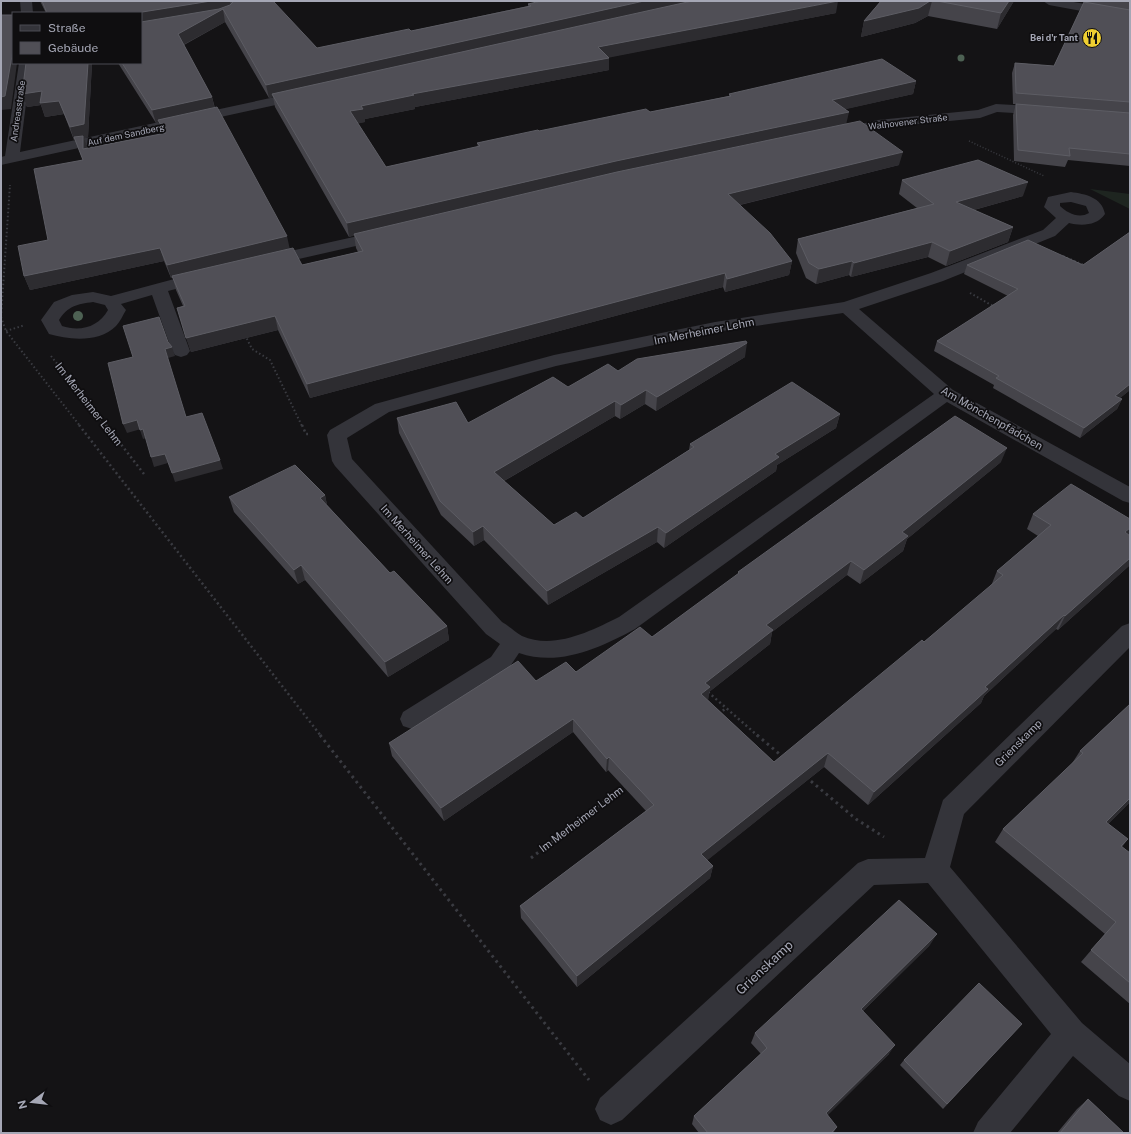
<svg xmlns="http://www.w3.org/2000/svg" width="1131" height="1134" viewBox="0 0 1131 1134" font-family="'Public Sans',sans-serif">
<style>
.green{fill:#1e2520}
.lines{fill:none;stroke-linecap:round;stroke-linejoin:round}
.path-far3{stroke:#3a3b41;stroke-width:1.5;stroke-dasharray:1 2;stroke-linecap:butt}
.path-far2{stroke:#3a3b41;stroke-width:2;stroke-dasharray:1.5 2.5;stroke-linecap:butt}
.path-far1{stroke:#3a3b41;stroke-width:2.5;stroke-dasharray:2 3;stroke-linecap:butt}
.path{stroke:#3a3b41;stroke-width:3;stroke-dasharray:2.5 4;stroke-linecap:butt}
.minor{fill:#34343a;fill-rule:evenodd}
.tree{fill:#4d6153}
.wall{fill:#45444a;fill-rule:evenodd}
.shaded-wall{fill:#2d2c30}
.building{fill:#504f56;stroke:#5d5d64}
.labels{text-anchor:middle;stroke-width:3.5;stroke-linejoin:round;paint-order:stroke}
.far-poi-label{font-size:9px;font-weight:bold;fill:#a5a7b5;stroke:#0f0e10;text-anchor:end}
.far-street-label{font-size:9px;fill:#a5a7b5;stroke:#0f0e10}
.street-label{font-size:11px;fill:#a5a7b5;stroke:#0f0e10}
.near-street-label{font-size:13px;fill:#a5a7b5;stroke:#0f0e10}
</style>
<rect width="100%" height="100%" fill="#141315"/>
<path class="green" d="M1090 189 1130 194V209Z"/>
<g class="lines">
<path class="path-far3" d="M969 141 1044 176
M10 186V184"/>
<path class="path-far2" d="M1063 256 1084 265
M970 293 995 307
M1 317 6 331 80 426
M1 317 10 185
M6 331 25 325
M245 335 252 349 270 360 302 426
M51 356 106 426"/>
<path class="path-far1" d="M79 425 321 736
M106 425 144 474
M302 425 306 434H308
M708 692 758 736
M719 714 726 708"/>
<path class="path" d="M320 735 589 1080
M757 735 783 757
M806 777 856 819 884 837
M531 858 626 785"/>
<path class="minor" d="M20 1H32L33 13H21Z
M1043 1H1068L1130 12V20L1049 5Z
M19 63H31L20 152 303 91 308 92 310 95 308 98 303 99 1 165V157L5 156Z
M996 104 1045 107 1050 108 1052 111 1050 114 1045 115 997 112 980 118 878 128 840 137 835 136 833 133 835 130 878 120 978 110Z
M1071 192C1085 194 1102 197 1105 214 1097 226 1081 226 1069 223L1055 236 943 281 859 309 953 390 1130 487V503L1123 501 947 402 635 629C600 648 559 667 519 653L507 671 421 726 412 729 403 726 400 719 403 712 491 657 500 644 486 634 335 466 332 461 327 435 330 430 375 404 554 355 715 322 844 302 931 273 1043 230 1056 218 1044 207 1048 197ZM1071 202 1086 206 1089 213C1079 219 1067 213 1060 206V203ZM843 313 934 394 619 617C591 631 554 650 522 636 515 632 509 626 502 622L352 459 347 438 389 412 556 366 715 332Z
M385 230 391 232 393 235 391 238 268 266 262 264 260 261 262 258 268 256Z
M204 271 210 272 212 276 210 280 168 291 190 351 187 355 181 357 175 355 172 351 152 295 121 304 126 310C123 315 120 322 116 326 99 343 69 340 49 334L41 320 54 302 72 295 93 292 111 296ZM93 302 105 305 108 310C99 327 80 332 62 326L59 320C68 306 77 304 93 302Z
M1130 623V647L964 814 950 867 1082 1023 1130 1064V1101L1119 1096 1073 1056 1010 1133H973L978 1122 1051 1034 928 883 874 885 622 1120 611 1125 600 1120 595 1109 600 1098 858 863 868 859 925 858 943 800 1122 626Z"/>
</g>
<g class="tree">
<circle cx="961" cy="58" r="3.5"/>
<circle cx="78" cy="316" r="5"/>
</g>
<path class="wall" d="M40 1H275V4L317 48 411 31 528 6V4L836 13 609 57V70L415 107V109L365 119V122L357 123 386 167 478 147 477 143 539 131 650 112 729 96V94L916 81 913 94 845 109 846 124 899 165 740 205 792 261 789 275 725 292 723 287 310 398 278 330 191 352 177 308 183 306 176 290 173 278H171L164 261 30 290 24 276 48 240 83 160 75 140H74L64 114 45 117 41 105 27 107 22 94 26 63H92L88 137 84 138 88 148 162 134 159 122 156 123 118 63H141V13H46ZM225 22 269 98 273 97 275 107 349 237 354 235 356 248 358 252 302 265 289 248 215 108 212 97 184 45Z
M881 1H1014L997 29 928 16 915 23 861 37 864 21Z
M1085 1H1130V166L1068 160 1065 167 1014 161 1013 115 1016 104H1013L1012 73 1015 63 1054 66Z
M902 180 1023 196 974 210 1013 227 1008 242 946 266 928 257 851 277 849 275 816 284 806 278 796 253 798 239 917 208 899 194Z
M1130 232V390L1120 398 1122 399 1117 409 1080 438 993 388 994 385 934 351 937 341 1008 296 964 274 967 265H1083Z
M745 357 656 411 645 404 620 419 615 416 504 481 554 525 583 518 689 450 690 444 840 414 836 428 777 465 776 471 664 548 657 542 548 605 484 540 474 546 441 515 399 433 397 418 468 423 568 387 618 371Z
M1001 462 907 539 903 551 860 584 847 575 772 632 770 644 709 692 708 700 774 762 924 642 991 586 997 571 1038 536 1027 529 1033 514 1130 535V565L1058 630 1056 629 984 696 981 703 868 805 824 767 707 860 713 866 710 878 577 987 521 918 520 906 646 811 608 770 606 772 573 732 444 821 392 756 389 743 536 681 576 672 652 637 738 575V572Z
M325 495 327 505 390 573 447 626 449 640 388 677 305 580 298 584 234 512 229 497Z
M1130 704V802L1108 824 1128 839 1122 847 1130 853V1004L1081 962 1105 934 995 842 1003 829 1071 765 1080 751Z
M930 945 863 1011 889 1054 827 1115 837 1127 833 1133H699L692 1124 694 1116 761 1054 751 1043 755 1033Z
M1017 1029 943 1109 900 1065 904 1060Z
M1088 1099 1124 1133H1057L1077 1109Z"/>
<path class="shaded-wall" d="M211 1H230L231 6 213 14 141 25V13H136Z
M644 1H697L272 94 273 97 269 98 266 85Z
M838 1 836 13 597 60 598 47Z
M930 1H932L928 16 915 23 861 37 864 21Z
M1009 1H1014L997 29 1001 13Z
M223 9 225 22 181 46 178 34Z
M13 50V63H17L11 109 1 110V97Z
M609 58V70L415 107V109L365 119V122L352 125 350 111 361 106 412 94Z
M88 63H92L88 137 84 138 88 148 83 149V138L74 140 70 127Z
M916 81 913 94 829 113 832 100Z
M42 91 59 101 64 114 45 117 41 105 27 107 22 94Z
M212 97 215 110 158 120 159 122 156 123 152 110Z
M849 112 846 125 616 175 349 237 347 223 616 161Z
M903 152 899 165 727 208 728 194Z
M1028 182 1023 196 952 216 956 202Z
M1013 227 1008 242 946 266 950 251Z
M287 236 290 250 171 278 167 265Z
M932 242 928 257 851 277 854 263Z
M160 248 164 261 30 290 24 276Z
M792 261 789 275 725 292 727 279Z
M852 261 849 275 816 284 819 269Z
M725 273 723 287 310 398 307 384Z
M275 316 278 330 191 352 186 338Z
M747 343 745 357 656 411 657 397Z
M172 347 175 356 168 358 165 349Z
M1130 384V390L1110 406 1115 396Z
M646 390 645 404 620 419 621 405Z
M1122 399 1117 409 1080 438 1084 428Z
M615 401V416L495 486 494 472Z
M840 414 836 428 777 465 776 471 664 548 666 533 775 454Z
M137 420 141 429 127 433 123 424Z
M143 429 146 438 143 439 140 430Z
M1007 448 1001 462 907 539 903 551 860 584 864 570 902 532Z
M165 454 168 463 154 467 151 457Z
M220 460 223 469 175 482 172 473Z
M325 495 328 510 320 498Z
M483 526 484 540 474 546 473 532Z
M658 527 657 542 548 605 547 591Z
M1130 528V535L1129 537 1125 532Z
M1130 558V565L1058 630 1065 616Z
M851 561 847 575 772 632 770 644 709 692 708 701 701 694 705 683 766 625Z
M301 565 305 580 298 584 294 570Z
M1064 615 1056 629 984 696 981 703 868 805 874 792 985 687Z
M447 626 449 640 388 677 385 662Z
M573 719V732L444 821 441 808Z
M828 753 824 767 699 867 701 854Z
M609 757 608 770 606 772 607 759Z
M1130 798V802L1096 836 1106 822Z
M713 866 710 878 577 987V976Z
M937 934 930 945 855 1019 861 1009Z
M895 1045 889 1054 821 1122 826 1113Z"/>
<path class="building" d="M42 1H211L136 13H47Z
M234 1H273L317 48 409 29 411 31 531 6 528 4 541 1H644L266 85 223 9 178 34 212 97 152 110 122 63H141V22L219 9 230 5Z
M692 1H838L598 47 609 58 412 94 414 95 361 106 363 109 350 111 386 167 480 146 477 143 538 130 539 131 646 109 650 112 731 96 729 94 882 59 916 81 832 100 849 112 616 161 347 223 272 94Z
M881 1H930L919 8 864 21Z
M937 1H1009L1001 13Z
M1084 2 1130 10V102L1016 93 1015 63 1054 66Z
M1 15H13V50L5 96 1 97Z
M26 63H88L84 124 70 127 59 101 40 103 42 91 22 94Z
M1016 104 1130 113V154L1069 148 1070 156 1018 150Z
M217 107 287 236 167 265 160 248 24 276 18 246 48 240 34 169 83 160 74 137 83 136V149L166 133 158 120Z
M860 121 903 152 728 194 770 233 792 261 727 279 725 273 307 384 275 316 186 338 177 308 185 306 172 276 293 248 302 265 363 251 354 234 617 172Z
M978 160 1028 182 956 202 1013 227 950 251 932 242 854 263 852 261 819 269 809 263 798 239 934 204 902 180Z
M1130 232V384L1115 396 1122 399 1084 428 996 378 999 376 937 341 1018 289 967 265 1028 240 1083 265Z
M159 317 168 342 172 347 165 349 186 417 202 413 220 460 172 473 165 454 151 457 143 429 140 430 137 420 123 424 108 363 133 357 123 326Z
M746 341 747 343 657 397 646 390 621 405 615 401 494 472 554 525 576 512 583 518 694 447 690 444 792 382 840 414 775 454 779 457 666 533 658 527 547 591 483 526 473 532 440 501 397 418 456 402 468 423 553 377 568 387 608 364 618 371 637 359Z
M955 416 1007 448 902 532 908 536 864 570 851 561 766 625 773 630 705 683 710 687 701 694 774 762 922 640 924 642 1003 575 997 571 1051 525 1033 514 1071 484 1130 519V528L1125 532 1130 536V558L1065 616 1064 615 985 687 988 689 874 792 828 753 701 854 713 866 577 976 520 906 654 805 609 757 607 759 573 719 441 808 389 743 518 661 536 681 566 662 576 672 640 627 652 637 739 573 738 572Z
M295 465 325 495 320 498 390 573 394 571 447 626 385 662 301 565 294 570 229 497Z
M1130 704V798L1106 822 1128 839 1121 846 1130 853V983L1091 950 1116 922 1003 829 1083 753 1080 751Z
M899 900 937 934 861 1009 895 1045 826 1113 837 1127 831 1133H708L694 1116 767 1048 755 1033Z
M979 983 1022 1024 947 1104 904 1060Z
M1088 1099 1124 1133H1060Z"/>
<defs>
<g id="restaurant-disc" transform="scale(1)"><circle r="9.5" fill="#efcf32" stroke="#0f0e10"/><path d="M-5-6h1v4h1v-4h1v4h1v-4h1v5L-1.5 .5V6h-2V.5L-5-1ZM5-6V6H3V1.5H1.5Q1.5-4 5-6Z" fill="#111"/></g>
</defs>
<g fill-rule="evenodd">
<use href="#restaurant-disc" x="1092" y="38"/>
</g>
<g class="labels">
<g class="far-poi-label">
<text x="1078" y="41">Bei d'r Tant</text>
</g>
<g class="far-street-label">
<text transform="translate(18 111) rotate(-82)" y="3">Andreasstraße</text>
<text transform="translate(908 122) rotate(-7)" y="3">Walhovener Straße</text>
<text transform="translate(126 135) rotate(-12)" y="3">Auf dem Sandberg</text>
</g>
<g class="street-label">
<text transform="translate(704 331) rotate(-11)" y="4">Im Merheimer Lehm</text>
<text transform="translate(89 404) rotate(52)" y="4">Im Merheimer Lehm</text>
<text transform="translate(992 418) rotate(30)" y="4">Am Mönchenpfädchen</text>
<text transform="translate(417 544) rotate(48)" y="4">Im Merheimer Lehm</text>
<text transform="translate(1018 743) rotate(-45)" y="4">Grienskamp</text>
<text transform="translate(581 819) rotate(-37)" y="4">Im Merheimer Lehm</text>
</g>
<g class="near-street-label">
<text transform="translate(764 967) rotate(-43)" y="5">Grienskamp</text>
</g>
</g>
<rect width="1131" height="1134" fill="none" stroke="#a5a7b5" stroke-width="4"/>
<rect x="12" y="12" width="130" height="52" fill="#0f0e10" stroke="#4b4b52"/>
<rect x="20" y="25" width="20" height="6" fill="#34343a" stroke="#4b4b52"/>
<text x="48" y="32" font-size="12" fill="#a5a7b5">Straße</text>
<rect x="20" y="42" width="20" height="12" fill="#504f56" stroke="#4b4b52"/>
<text x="48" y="52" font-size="12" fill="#a5a7b5">Gebäude</text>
<g transform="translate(32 1102) rotate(255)" stroke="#0f0e10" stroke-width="3" paint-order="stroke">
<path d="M0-3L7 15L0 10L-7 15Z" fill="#a5a7b5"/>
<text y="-6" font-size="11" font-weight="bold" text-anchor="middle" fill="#a5a7b5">N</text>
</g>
</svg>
